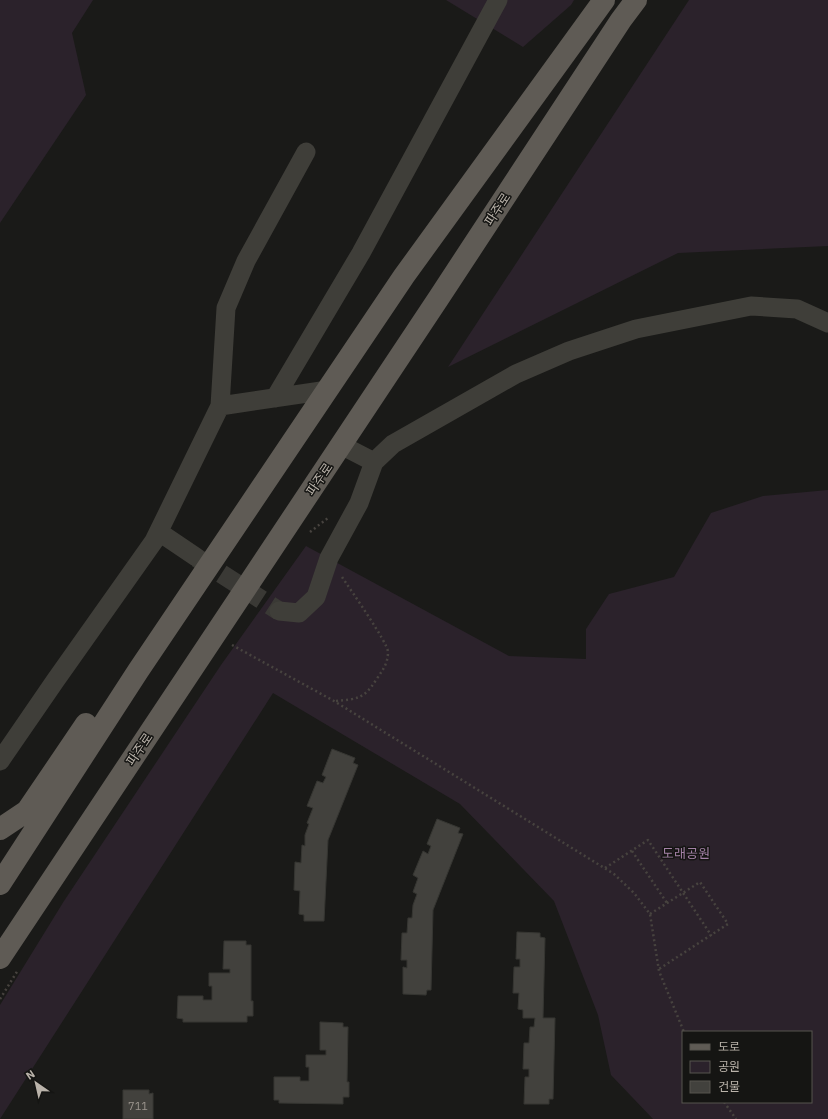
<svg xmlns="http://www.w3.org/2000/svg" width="828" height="1119" viewBox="0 0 828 1119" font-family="'IBM Plex Sans','Noto Sans KR',sans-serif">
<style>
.green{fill:#2b222b;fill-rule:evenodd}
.building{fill:#42413d;stroke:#363632}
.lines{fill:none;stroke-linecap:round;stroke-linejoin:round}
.minor-tunnel{stroke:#3a3935;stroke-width:19;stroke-dasharray:19 10;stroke-linecap:butt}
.path{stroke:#47433f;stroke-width:2.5;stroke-dasharray:2 3;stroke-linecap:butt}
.minor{stroke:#3f3e39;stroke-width:19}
.major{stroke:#5f5b55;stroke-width:22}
.labels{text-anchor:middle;stroke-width:3;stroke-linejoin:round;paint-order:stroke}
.number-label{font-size:11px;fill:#9c968f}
.street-label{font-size:13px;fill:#bab3aa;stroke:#151513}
.park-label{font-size:13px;fill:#a381a6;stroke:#151513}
</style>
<rect width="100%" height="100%" fill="#1a1a18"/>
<path class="green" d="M0 0H93L72 33 86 95 0 223Z
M446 0H574L571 5 523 47Z
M689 0H828V246L678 253 448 367Z
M828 490V1119H653L611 1075 598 1015 554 901 460 804 273 693 0 1119V1005L64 901 221 665 306 546 509 656 586 659V629L609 594 674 577 711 513 763 496ZM683 1032H811V1102H683Z"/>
<path class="building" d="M332 749 355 758 353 763 358 765 328 840 324 921H304V915L299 914 300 891 294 890 295 862 301 863 302 845 305 846V835L309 824 307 823 313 808 307 806 317 781 323 783 326 777 322 775Z
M437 819 460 828 458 833 463 834 433 910 431 990H427L426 995 403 994V967L407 968V960H401L402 933H407L408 918H412L413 905 417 894 413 892 418 878 413 875 423 851 428 854 431 846 427 844Z
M517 932 540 933V937L545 938 543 1018H555L553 1099H549V1104H524L525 1077H529V1069H523L524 1043H529L530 1027H534L535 1018H523V1010L518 1009 519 993H513L514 967H520V959H516Z
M224 941H246V945H251V1001H253V1016H247V1022H183V1019L177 1018 178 996H203V1000H212V986H209V973H230V969H223Z
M320 1022 343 1023V1027H348L347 1082H349V1097H343V1104L279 1103V1100H274V1077H300V1081H309V1067H306V1055H326V1050H320Z
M123 1090H149V1094L153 1093V1119H123Z"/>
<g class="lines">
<path class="minor-tunnel" d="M197 558 279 611"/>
<path class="path" d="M310 532 328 518
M232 645 334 701 614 874 634 893 650 914 659 971 684 1032
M336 701C357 699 364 699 376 680 382 671 388 664 388 652 388 643 350 589 342 577
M632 851 667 903
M605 868 648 840 711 935 659 969
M650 914 700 882 728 924 711 935
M0 999 18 970
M724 1102 736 1119"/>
<path class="minor" d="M275 398 361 253 498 0
M220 406 328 390
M341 445 374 462
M159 532 196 557
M279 611 299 613 316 597 329 558 359 503 374 462 393 444 516 374 569 351 636 329 751 306 797 309 828 323
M0 761 55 681 154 541 220 406 226 308 246 261 306 152"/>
<path class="major" d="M0 829 27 811 86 724
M0 884 138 671 404 276 604 0
M0 958 440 296 621 20 636 0"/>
</g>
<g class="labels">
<g class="number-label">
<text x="138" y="1110">711</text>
</g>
<g class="street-label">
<text transform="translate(497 209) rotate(-57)" y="5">파주로</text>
<text transform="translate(319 479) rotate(-56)" y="5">파주로</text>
<text transform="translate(139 749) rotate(-56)" y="5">파주로</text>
</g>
<g class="park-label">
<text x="686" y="858">도래공원</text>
</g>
</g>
<rect x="682" y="1031" width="130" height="72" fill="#151513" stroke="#57544f"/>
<rect x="690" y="1044" width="20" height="6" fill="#5f5b55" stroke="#57544f"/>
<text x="718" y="1051" font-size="12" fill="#bab3aa">도로</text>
<rect x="690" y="1061" width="20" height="12" fill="#2b222b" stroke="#57544f"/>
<text x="718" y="1071" font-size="12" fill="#bab3aa">공원</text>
<rect x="690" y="1081" width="20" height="12" fill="#42413d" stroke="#57544f"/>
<text x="718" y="1091" font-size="12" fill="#bab3aa">건물</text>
<g transform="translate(36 1083) rotate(326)" stroke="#151513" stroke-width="3" paint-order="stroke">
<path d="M0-3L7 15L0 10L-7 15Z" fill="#bab3aa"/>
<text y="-6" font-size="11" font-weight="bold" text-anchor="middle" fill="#bab3aa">N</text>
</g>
</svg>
